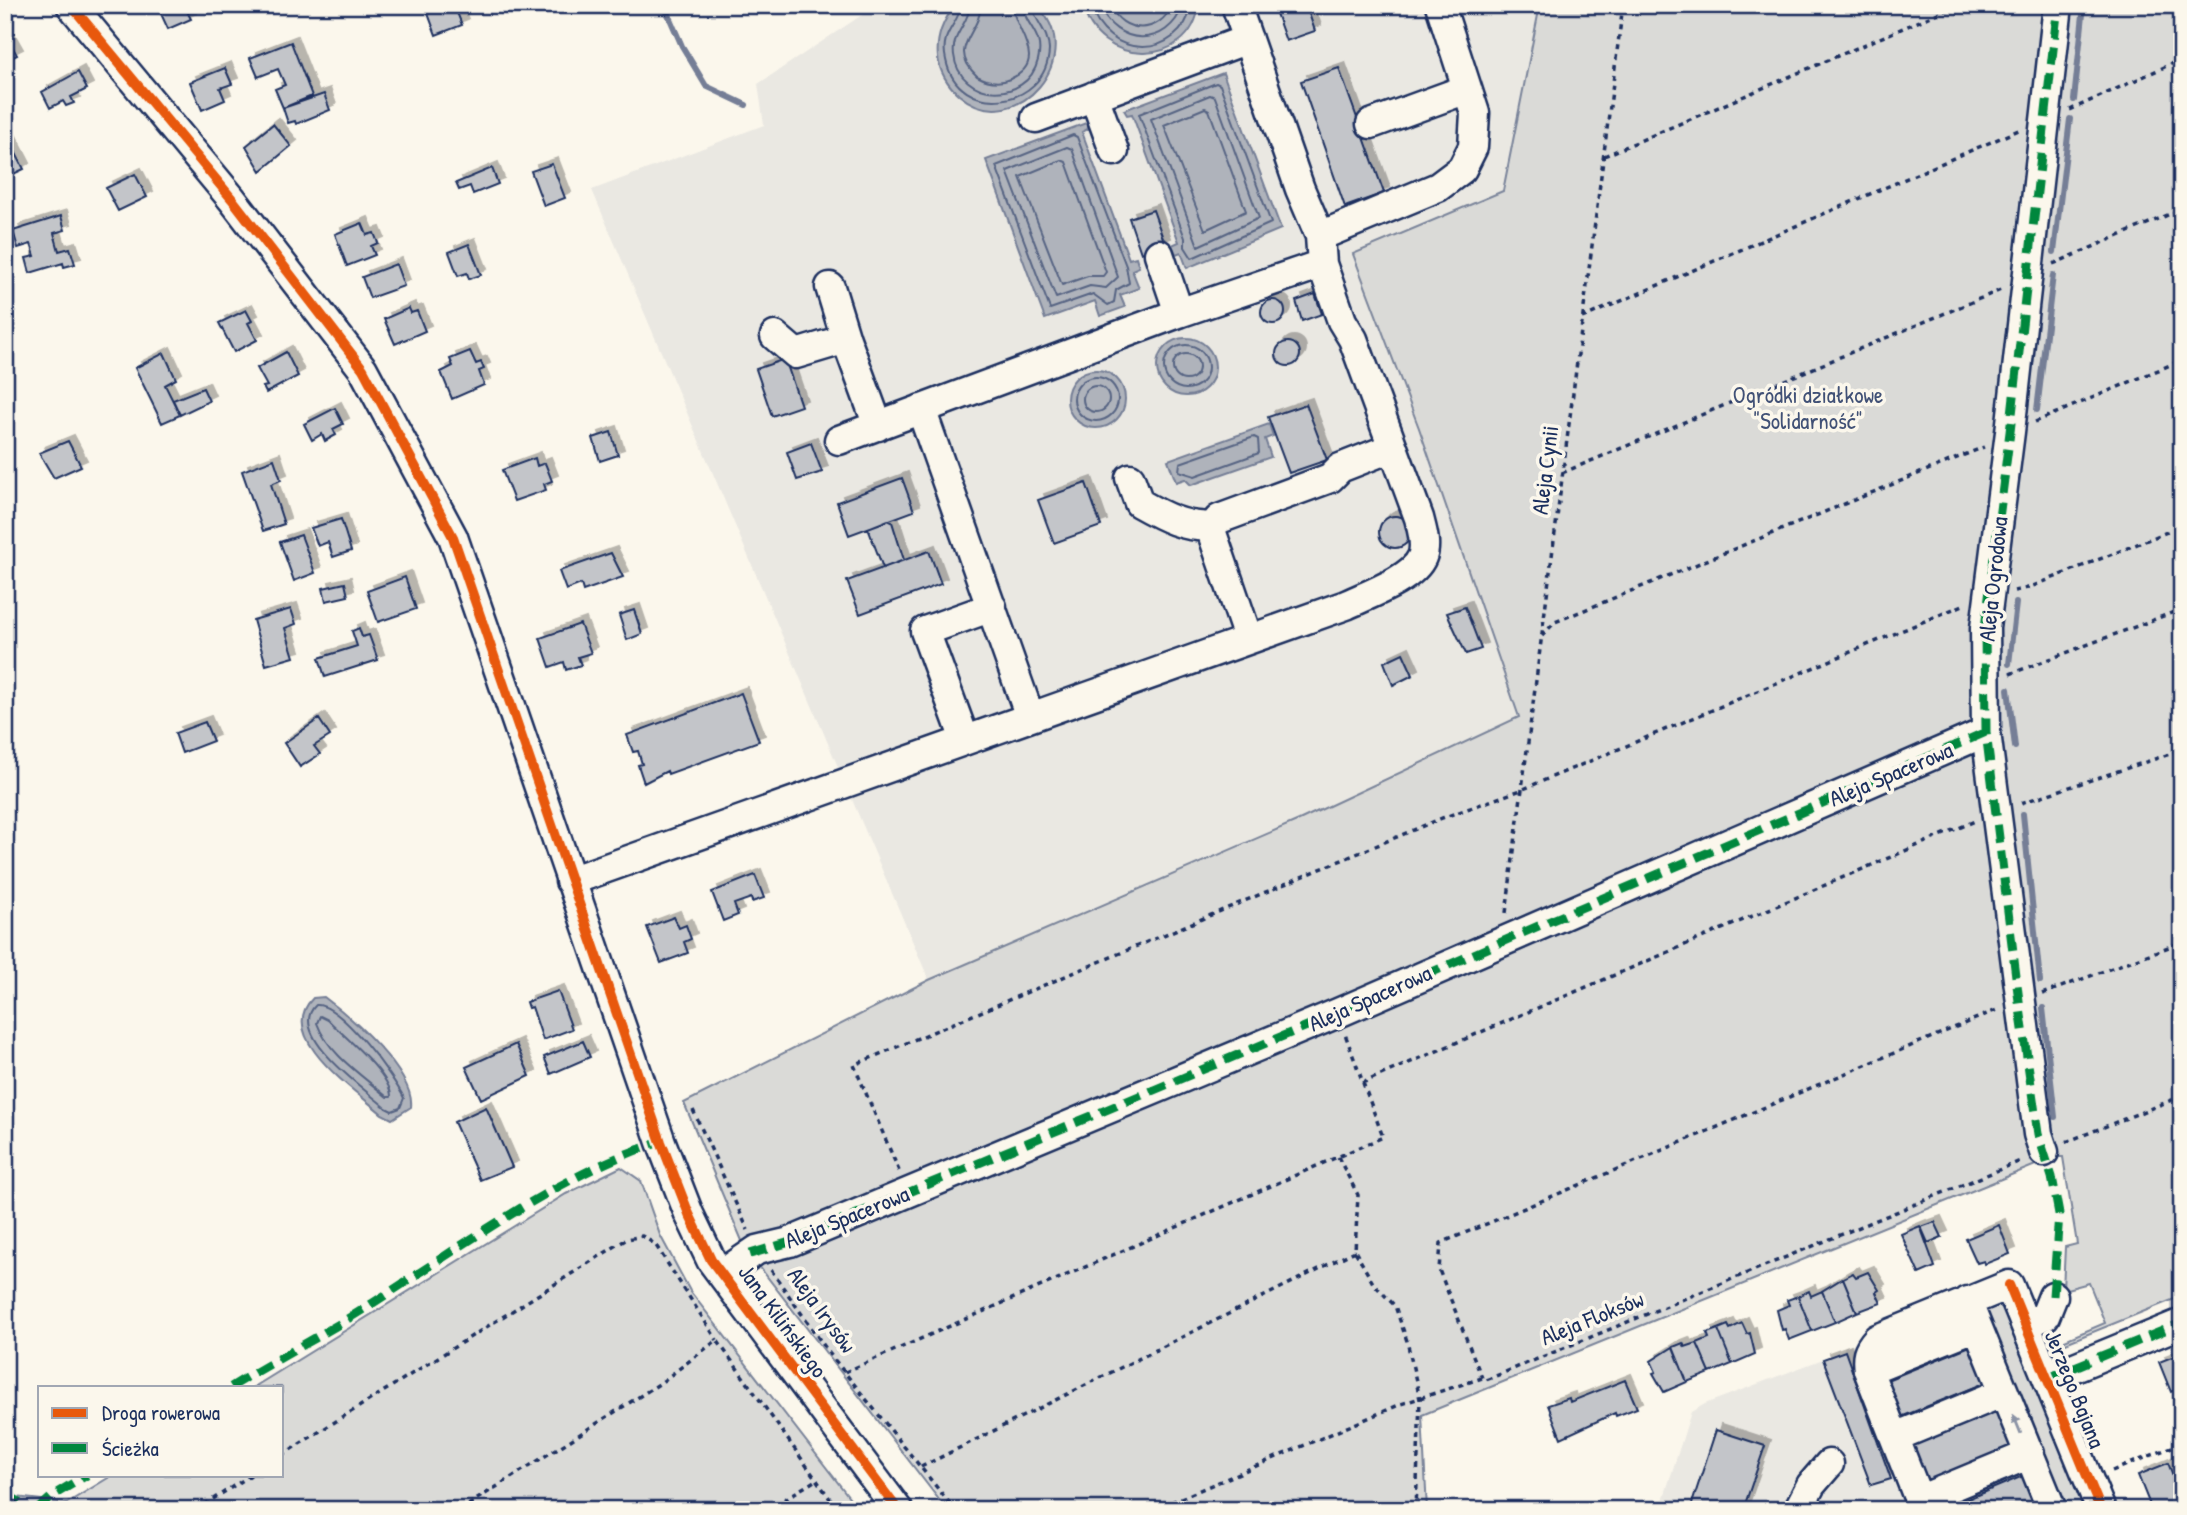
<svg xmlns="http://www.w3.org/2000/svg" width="2187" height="1515" viewBox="0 0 2187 1515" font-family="'Patrick Hand',sans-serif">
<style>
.built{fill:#eae8e2}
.green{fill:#dadad7;stroke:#7a849a;stroke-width:2}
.water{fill:#afb3bb;stroke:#747e96;stroke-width:2}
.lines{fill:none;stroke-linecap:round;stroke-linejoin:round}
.shore{stroke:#566483;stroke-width:2}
.stream{stroke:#747e96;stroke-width:6}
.building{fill:#c3c5c9;stroke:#1b2f5e;stroke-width:2;filter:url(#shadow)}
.minor-casing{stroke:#1b2f5e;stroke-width:33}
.path{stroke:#1b2f5e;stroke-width:3.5;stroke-dasharray:5 5;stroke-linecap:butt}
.minor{stroke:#fbf7ec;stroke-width:28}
.quiet{stroke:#00873e;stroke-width:9;stroke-dasharray:18 9;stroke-linecap:butt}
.cycleway-casing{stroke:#fbf7ec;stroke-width:15}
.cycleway{stroke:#e8590c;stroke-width:10}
.oneway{fill:#8b93a5}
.labels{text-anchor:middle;stroke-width:7;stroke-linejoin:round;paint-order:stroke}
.park-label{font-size:23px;fill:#415176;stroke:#fbf7ec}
.street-label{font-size:23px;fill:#1b2f5e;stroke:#fbf7ec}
</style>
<defs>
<filter id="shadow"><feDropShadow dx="6" dy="-6" stdDeviation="0" flood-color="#0004"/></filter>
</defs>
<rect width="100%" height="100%" fill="#fbf7ec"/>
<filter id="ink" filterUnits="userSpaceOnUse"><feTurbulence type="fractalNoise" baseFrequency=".0143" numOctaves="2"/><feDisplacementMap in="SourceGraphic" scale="14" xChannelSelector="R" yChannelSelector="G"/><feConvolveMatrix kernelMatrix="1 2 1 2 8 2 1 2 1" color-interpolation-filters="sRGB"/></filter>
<g filter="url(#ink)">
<path class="built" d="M877 5H1540L1503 191 1354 255 1419 428 1519 717 1299 820 929 980 592 190 764 125 758 84Z
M1995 1302 2007 1308 2088 1510H1660L1691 1412 1705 1404 1844 1351V1347L1852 1344 1880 1348Z"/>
<path class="green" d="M1540 5H2182V1296L2046 1351 2048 1333 2053 1345 2105 1323 2089 1283 2063 1290 2065 1247 2077 1244 2063 1157H2055L1422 1415 1427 1510H947L745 1248 684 1103 929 980 1299 820 1519 717 1419 428 1353 254 1503 191Z
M621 1167 641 1181 660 1235 690 1291 859 1510H5V1489L16 1497 67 1503 113 1475H282V1387H254L566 1194Z
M1995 1303 2007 1309 2089 1510H2064L1985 1312Z"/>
<path class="water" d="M957 5H1036C1090 55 1016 143 959 95 949 86 940 73 938 58 936 39 942 19 957 5Z
M1083 5H1199C1191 71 1095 67 1083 5Z
M1223 73 1281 229 1187 268 1181 252 1176 254 1172 245 1179 242 1132 114 1127 115 1124 110Z
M1086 123 1088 129 1082 132 1129 259 1136 257 1139 267 1132 270 1139 288 1120 295 1125 307 1100 316 1095 301 1045 319 986 160Z
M1157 367a29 29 0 1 1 58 0a29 29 0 1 1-58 0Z
M1067 399a29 29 0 1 1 58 0a29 29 0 1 1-58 0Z
M1269 424 1273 436 1265 439 1271 457 1191 485 1185 479 1176 482 1168 460Z
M324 997C350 1016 415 1073 411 1107L392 1119 382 1114C355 1090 274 1037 313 998Z"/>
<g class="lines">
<path class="shore" d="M961 5C959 25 939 32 946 60 958 120 1047 109 1049 50 1049 31 1034 21 1032 5
M970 5C969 24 951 34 954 55 959 101 1027 105 1038 60 1045 33 1024 26 1023 5
M981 5C980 34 946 47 977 76 988 82 999 84 1010 79 1051 61 1013 29 1012 5
M1090 5C1106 60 1179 62 1192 5
M1099 5C1115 47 1168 49 1183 5
M1110 5C1122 35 1160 35 1172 5
M1216 83 1220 85 1271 223 1192 258 1185 247V238L1139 114Z
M1210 95 1215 97 1259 218 1198 246 1151 119Z
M1205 108 1209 110 1246 211 1205 230 1164 125Z
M1073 135 1077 137 1126 266 1129 283 1116 290 1114 302 1108 305 1093 294 1050 309 996 166Z
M1067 147 1072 149 1118 277 1106 288 1090 286 1056 298 1007 171Z
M1061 160 1066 162 1106 272 1103 276H1088L1062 285 1020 177Z
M1164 367a22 22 0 1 1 44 0a22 22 0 1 1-44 0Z
M1173 367a13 13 0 1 1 26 0a13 13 0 1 1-26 0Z
M1074 399a22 22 0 1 1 44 0a22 22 0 1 1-44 0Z
M1083 399a13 13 0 1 1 26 0a13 13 0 1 1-26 0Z
M1254 437 1258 439 1259 453 1195 476 1179 471 1180 463Z
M316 1005C340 1003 394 1077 404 1098L400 1108 392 1111 386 1108C366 1090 285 1034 316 1005Z
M320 1016 328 1020C344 1036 392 1075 391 1097H387C363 1076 328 1054 317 1023Z"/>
<path class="stream" d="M664 5 682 46 706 86 746 105
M2074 100 2084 5
M2054 252 2070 119
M2037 410 2053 275
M2009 664 2016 603
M2008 689 2015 747
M2023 814 2040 981
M2043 1008 2055 1117"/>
</g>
<path class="building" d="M150 5H189L186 9 191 19 168 29 157 5 151 8Z
M433 5H454L462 25 436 35 426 8Z
M1273 5H1306L1315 31 1286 41Z
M5 34 17 55 5 61Z
M291 42 312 96 283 108 275 89 285 85 278 69 258 77 250 58Z
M225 68 232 84 220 88 225 100 202 110 190 82Z
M1339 68 1384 193 1345 207 1301 81Z
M78 72 87 89 71 97 74 103 66 106 63 101 50 108 42 92Z
M324 94 330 110 296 124 295 121 288 123 283 108Z
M273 124 291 146 261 171 246 146Z
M5 132 24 169 5 178Z
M552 164 565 198 544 206 531 171Z
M492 168 498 184 473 194 470 186 459 190 456 183Z
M135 174 147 197 118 211 106 188Z
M1153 210 1165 244 1141 253 1129 218Z
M61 216 65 230 54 233 59 251 70 248 75 264 64 267 63 263 30 273 26 258 35 256 31 244 18 248 13 231Z
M362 223 367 235 374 233 378 243 371 246 375 255 347 266 335 234Z
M469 244 481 275 469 279 467 273 458 276 449 252Z
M396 264 404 286 370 298 362 277Z
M1315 294 1322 314 1302 321 1296 301Z
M1261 312a12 12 0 1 1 24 0a12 12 0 1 1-24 0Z
M409 308 411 313 417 311 425 331 395 344 384 319Z
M246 310 252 321 248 323 257 340 234 352 219 323Z
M1276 354a12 12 0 1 1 24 0a12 12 0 1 1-24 0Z
M470 351 476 364 481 362 484 369 479 371 484 385 452 399 441 372 453 366 450 359Z
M286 352 298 376 266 393 263 387 267 386 257 368Z
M164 353 176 379 165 385 180 415 162 423 135 368Z
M785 359 801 406 772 416 756 369Z
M203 388 209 401 180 415 173 400Z
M1306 404 1327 460 1289 473 1268 417Z
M335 408 343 424 333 429 336 435 325 441 322 434 312 440 304 424Z
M611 432 618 455 600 461 593 438Z
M68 441 81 466 54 478 39 453Z
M811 443 822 472 797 480 787 452Z
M535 458 537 466 545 463 552 481 544 484 546 490 514 501 502 470Z
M274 459 281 480 271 484 284 524 263 531 242 471Z
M902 478 914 511 849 535 837 502Z
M1086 483 1101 526 1054 543 1038 500Z
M1379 532a16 16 0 1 1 32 0a16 16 0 1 1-32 0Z
M341 519 351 551 333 557 328 542 318 546 311 528Z
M888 520 892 522 904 560 883 568 868 528Z
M301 535 315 573 294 581 280 542Z
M929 551 941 584 860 614 847 581Z
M611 553 623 577 583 591 581 584 566 590 559 571Z
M405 577 416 609 378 622 367 591Z
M345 583 348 596 326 601 323 588Z
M1465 607 1481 649 1466 654 1447 613Z
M291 609 296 624 285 628 294 657 266 665 253 620Z
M634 610 642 634 627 640 619 615Z
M580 624 591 653 578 657 581 665 566 670 564 662 550 667 540 638Z
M359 628 362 637 369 635 378 660 325 677 319 658 357 646 352 631Z
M1403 653 1413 675 1393 685 1384 662Z
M741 693 759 741 668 774 667 771 644 783 638 765 642 764 638 751 633 752 627 735Z
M319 719 330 736 314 746 320 754 300 767 284 743Z
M205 722 213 741 182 753 175 733Z
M755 875 764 898 752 902 751 898 734 904 738 915 723 921 712 892Z
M674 917 679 928 686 925 691 939 684 942 688 953 661 963 647 927Z
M558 991 572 1029 543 1040 532 1007 528 1008 526 1002Z
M583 1041 590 1057 551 1074 544 1057Z
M516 1044 530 1076 481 1099 466 1067Z
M486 1107 512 1167 480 1180 454 1122Z
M1935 1222 1942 1237 1928 1243 1921 1227Z
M1999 1225 2010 1254 1985 1264 1984 1261 1977 1263 1966 1239Z
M1920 1226 1935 1267 1919 1274 1901 1234Z
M1868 1272 1879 1290 1876 1292 1881 1303 1857 1312 1843 1278 1853 1273 1856 1277Z
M1843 1278 1857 1312 1835 1322 1822 1291Z
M1809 1291 1811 1296 1822 1291 1835 1322 1812 1331 1798 1296Z
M1798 1296 1812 1331 1789 1340 1785 1329 1782 1330 1777 1310 1789 1305 1787 1300Z
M1742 1323 1747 1334 1750 1333 1755 1354 1732 1364 1718 1329 1728 1325 1730 1329Z
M1718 1329 1732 1364 1710 1373 1697 1343 1709 1338 1707 1333Z
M1683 1343 1685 1347 1697 1343 1710 1373 1687 1382 1673 1347Z
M1970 1346 1985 1383 1896 1419 1882 1382Z
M1673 1347 1687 1382 1664 1392 1653 1373 1656 1372 1651 1361Z
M1845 1351 1891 1479 1871 1485 1823 1359Z
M2182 1353V1387L2171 1392 2159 1362Z
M1625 1380 1637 1408 1616 1416 1615 1413 1561 1438 1548 1405 1569 1398 1570 1402Z
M1997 1411 2012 1448 1922 1484 1907 1448Z
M1716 1430 1765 1446 1743 1510H1690Z
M2168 1463 2182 1498V1510H2152L2138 1475Z
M2023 1476 2036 1510H1941Z"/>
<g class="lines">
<g class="minor-casing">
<path id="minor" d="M71 5 232 199 363 369 453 537 661 1142 689 1214 711 1260 898 1510
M1094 96 1114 151
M1036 118 1248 39
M1371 124 1467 89
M1320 236 1438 187 1462 169 1473 147 1475 113 1440 5
M1159 254 1179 313
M830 287 846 339
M775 336 796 354 846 339 878 426
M921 409 1030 717
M839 440 1179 313 1322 264
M1130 478 1139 503C1162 516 1186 529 1213 526
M1248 638 1212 533 1213 526 1219 519 1330 478 1340 468 1391 448
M965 740 925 631 992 607
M570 881 1346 605C1367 595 1413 579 1422 557 1427 545 1422 530 1419 518L1353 339 1342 321 1322 264 1320 236 1300 189 1236 5
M2044 1152 2038 1134 1986 732 1985 628 2010 432 2058 5
M722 1274 757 1250 790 1242 1338 1013 1986 732
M1967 1301 2052 1510
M2026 1324 2045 1316 2053 1296
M1868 1370 1977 1326
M2048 1378 2182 1323
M1895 1437 2004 1392
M1919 1500 2030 1454
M1798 1510 1811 1485 1829 1464
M1923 1510 1868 1370C1866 1356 1867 1350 1877 1339L2009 1285 2101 1510"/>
</g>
<path class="path" d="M2070 110 2182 59
M1604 156 1957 5
M2053 264 2182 209
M1582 318 2021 129
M2035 422 2182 360
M1562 473 2003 289
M2014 591 2028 588 2182 526
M1542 636 1555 622 1984 447
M2010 674 2182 609
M2021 803 2182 750
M1506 913 1623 5
M2042 994 2182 942
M1362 1083 1975 821
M693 1110 748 1230
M2066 1142 2182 1096
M1338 1157 1358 1195 1355 1251 1373 1283 1395 1306 1407 1341 1420 1399 1416 1510
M899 1171 854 1065 1442 818 1521 790 1963 605
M771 1270 829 1353 955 1510
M845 1372 1383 1137 1345 1034
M1482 1378 1439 1270 1441 1243 1999 1009
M282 1455 627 1239 642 1236 655 1244 717 1340
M921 1467 1355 1251
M2112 1471 2182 1443
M196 1510 251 1475
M460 1510 659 1384 717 1340 838 1510
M767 1510 816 1480
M1153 1510 1401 1404 1482 1378 1486 1380 2023 1160"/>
<use href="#minor" class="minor"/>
<path class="quiet" d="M750 1254 790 1242 1338 1013 1986 732
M2053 1296 2059 1214 2052 1177 2038 1134 2019 1001 1986 732 1985 628 2010 432 2058 5
M2048 1378 2182 1323
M231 1387C278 1358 327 1333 373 1303 458 1249 566 1170 661 1142
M5 1492 29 1510
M37 1510 55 1494 87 1475"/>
<g class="cycleway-casing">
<path id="cycleway" d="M71 5 232 199 363 369 453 537 661 1142 689 1214 711 1260 898 1510
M2009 1285 2101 1510"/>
</g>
<use href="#cycleway" class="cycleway"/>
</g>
<defs><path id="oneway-solid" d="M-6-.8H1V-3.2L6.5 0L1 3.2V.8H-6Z" transform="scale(1.75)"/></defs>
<use class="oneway" href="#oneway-solid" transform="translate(2017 1424) rotate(-112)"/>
</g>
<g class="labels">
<g class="park-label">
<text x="1808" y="403">Ogródki działkowe<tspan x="1808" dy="26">"Solidarność"</tspan></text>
</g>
<g class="street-label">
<text transform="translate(1545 470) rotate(-83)" y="8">Aleja Cynii</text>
<text transform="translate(1993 579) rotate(-84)" y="8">Aleja Ogrodowa</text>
<text transform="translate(1891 774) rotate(-23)" y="8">Aleja Spacerowa</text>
<text transform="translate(1370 998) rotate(-24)" y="8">Aleja Spacerowa</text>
<text transform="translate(847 1217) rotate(-22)" y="8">Aleja Spacerowa</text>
<text transform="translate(822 1310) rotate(54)" y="8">Aleja Irysów</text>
<text transform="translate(1592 1318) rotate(-22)" y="8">Aleja Floksów</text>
<text transform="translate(783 1321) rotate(54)" y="8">Jana Kilińskiego</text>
<text transform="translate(2075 1389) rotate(68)" y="8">Jerzego Bajana</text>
</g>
</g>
<rect width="2187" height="1515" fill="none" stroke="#fbf7ec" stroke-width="28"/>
<rect x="14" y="14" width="2159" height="1487" fill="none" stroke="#1b2f5e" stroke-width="2.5" filter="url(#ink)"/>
<rect x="38" y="1386" width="245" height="91" fill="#fbf7ec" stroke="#a1a7b3" stroke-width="2"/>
<rect x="52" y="1408" width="35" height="10" fill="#e8590c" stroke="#a1a7b3" stroke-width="2"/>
<text x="102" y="1420" font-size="21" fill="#1b2f5e">Droga rowerowa</text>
<rect x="52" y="1443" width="35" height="10" fill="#00873e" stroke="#a1a7b3" stroke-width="2"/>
<text x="102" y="1456" font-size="21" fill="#1b2f5e">Ścieżka</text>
</svg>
